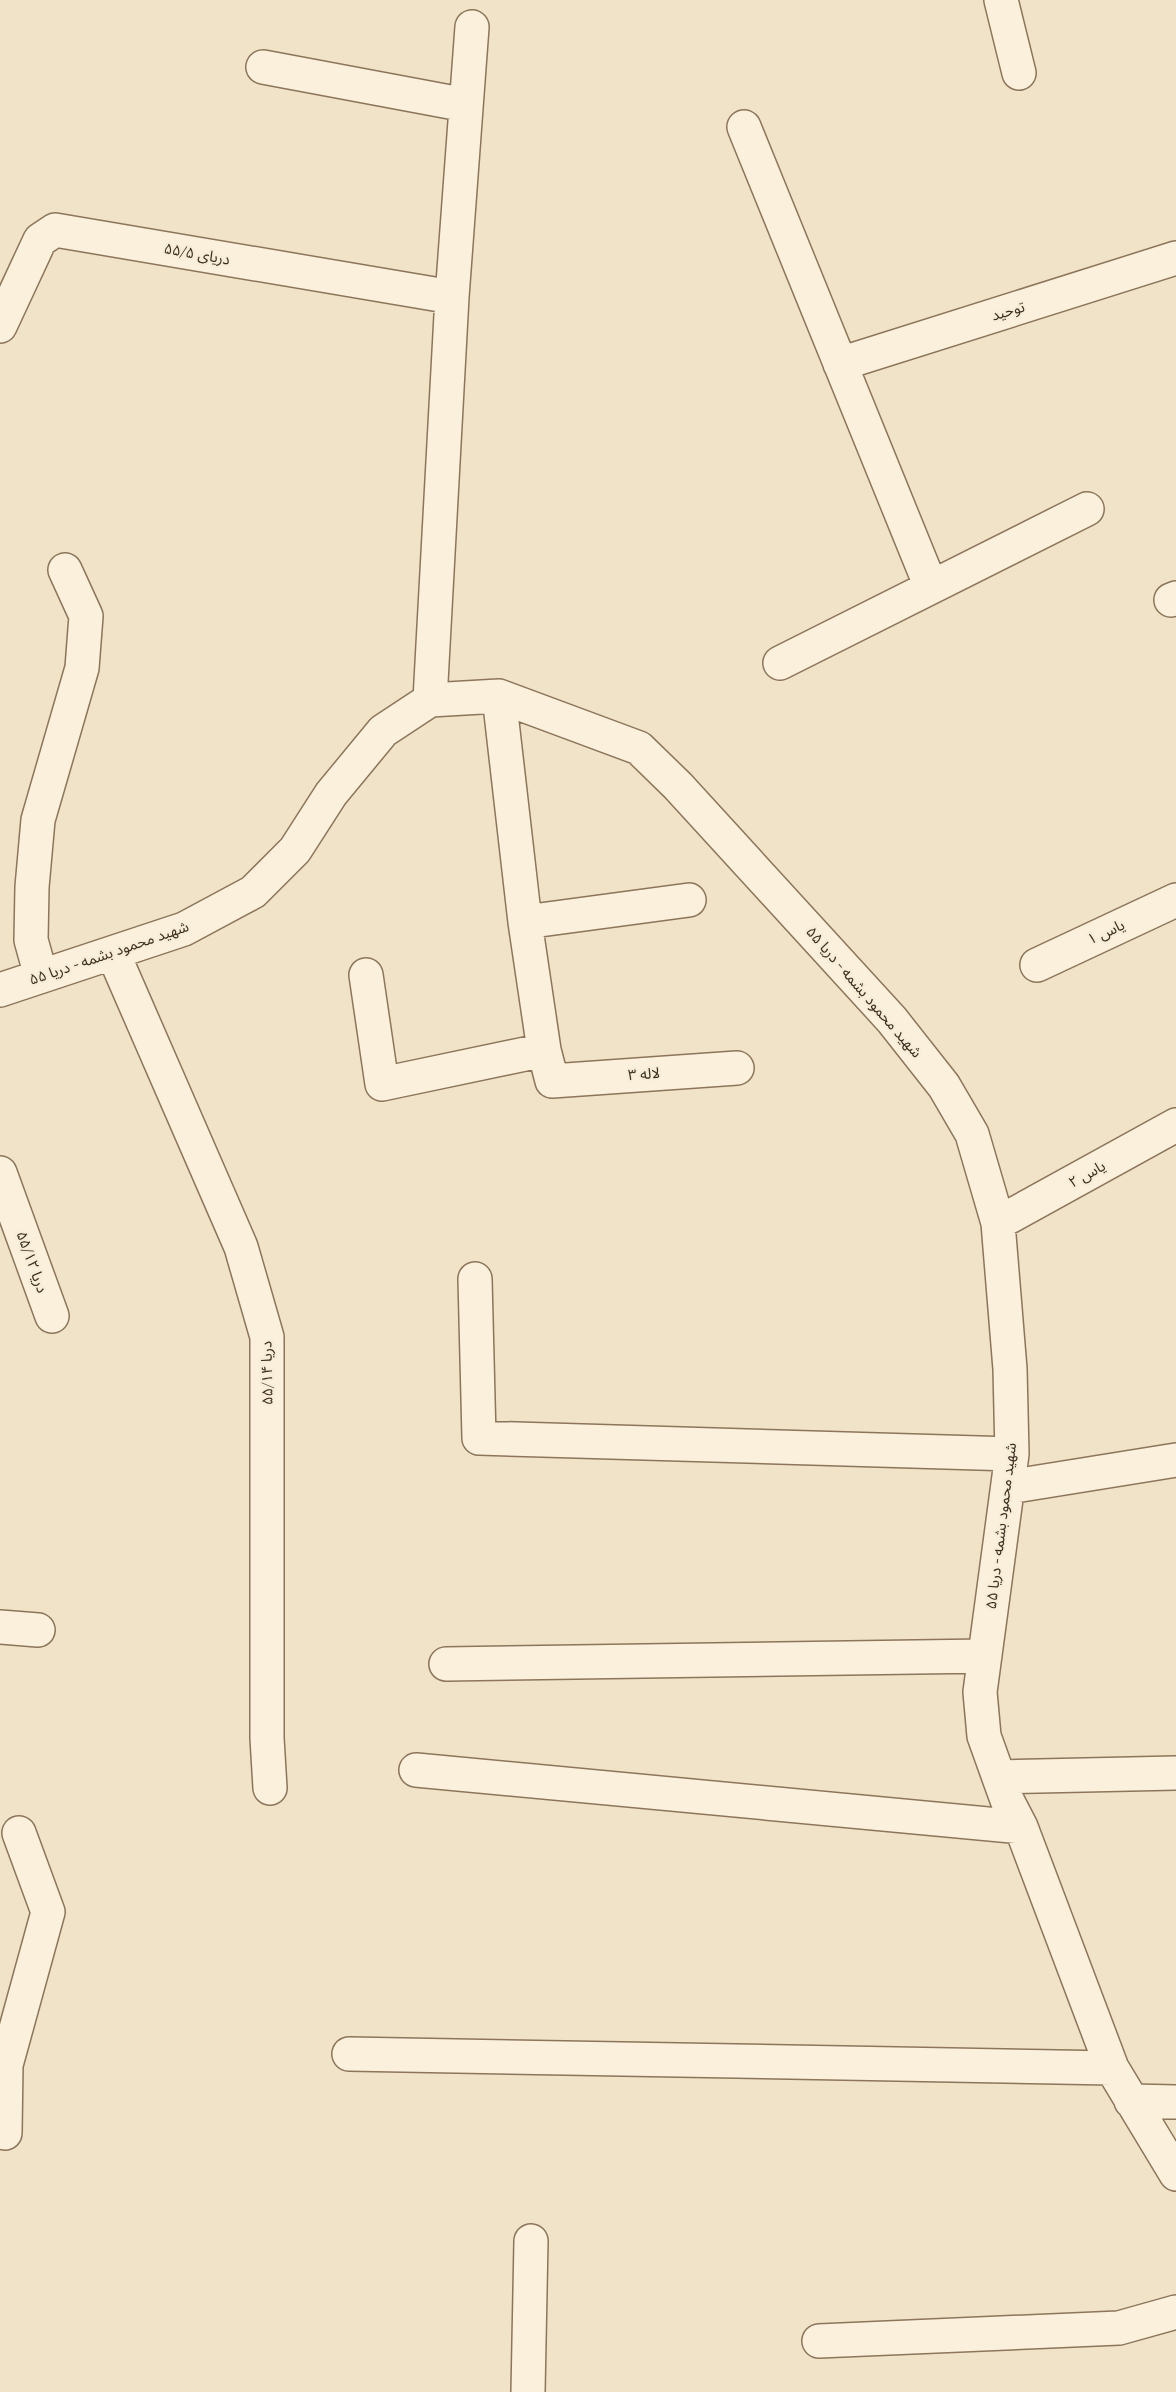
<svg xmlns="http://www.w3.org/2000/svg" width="1176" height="2392" viewBox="0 0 1176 2392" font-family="'PT Serif','Noto Sans Arabic',serif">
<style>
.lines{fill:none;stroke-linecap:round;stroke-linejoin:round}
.street-casing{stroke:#8c755b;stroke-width:36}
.street{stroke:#faf0db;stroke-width:33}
.labels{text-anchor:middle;stroke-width:4.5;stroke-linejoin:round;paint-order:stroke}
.street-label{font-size:15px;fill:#3c2d20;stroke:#f7edd7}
</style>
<rect width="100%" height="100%" fill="#f0e3c7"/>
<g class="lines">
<g class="street-casing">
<path id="street" d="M1001 0 1019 73
M263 67 466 105
M744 127 931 587
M0 326 40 240 55 230 452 297
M840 364 1176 258
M1171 600 1176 598
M780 663 1087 509
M499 696 525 922 544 1050
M430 700 452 297 472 27
M525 922 689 900
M113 953 241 1247 267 1337V1738L270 1788
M1037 965 1176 900
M366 975 382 1084 544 1050 552 1081 737 1068
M41 976 31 940 32 887 38 820 82 668 86 616 65 570
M0 990 184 929 253 892 295 850 331 794 383 731 430 700 499 696 639 748 678 786 892 1020 944 1086 972 1134 998 1223 1010 1369 1012 1454 980 1692 984 1736 1007 1800 1021 1827 1112 2068 1176 2174
M0 1173 52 1316
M998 1223 1176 1125
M475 1279 479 1438 1012 1454
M1008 1487 1176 1460
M0 1627 38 1630
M446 1664 985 1656
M416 1770 1021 1827
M999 1777 1176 1773
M349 2054 1112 2068
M1131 2101 1176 2102
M5 2133 6 2065 48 1912 19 1833
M819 2341 1119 2328 1176 2312
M528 2392 531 2241"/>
</g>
<use href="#street" class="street"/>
</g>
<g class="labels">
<g class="street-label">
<text transform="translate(197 254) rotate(10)" y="5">دریای ۵۵/۵</text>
<text transform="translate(1008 311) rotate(-17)" y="5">توحید</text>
<text transform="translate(1106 932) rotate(-25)" y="5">یاس ۱</text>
<text transform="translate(109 953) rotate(-19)" y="5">شهید محمود بشمه - دریا ۵۵</text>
<text transform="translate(864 992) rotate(49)" y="5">شهید محمود بشمه - دریا ۵۵</text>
<text transform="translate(644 1074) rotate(-4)" y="5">لاله ۳</text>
<text transform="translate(1087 1174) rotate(-29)" y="5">یاس ۲</text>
<text transform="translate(32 1262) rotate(70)" y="5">دریا ۵۵/۱۲</text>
<text transform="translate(267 1373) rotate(-91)" y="5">دریا ۵۵/۱۴</text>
<text transform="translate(1001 1526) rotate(-83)" y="5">شهید محمود بشمه - دریا ۵۵</text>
</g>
</g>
</svg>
